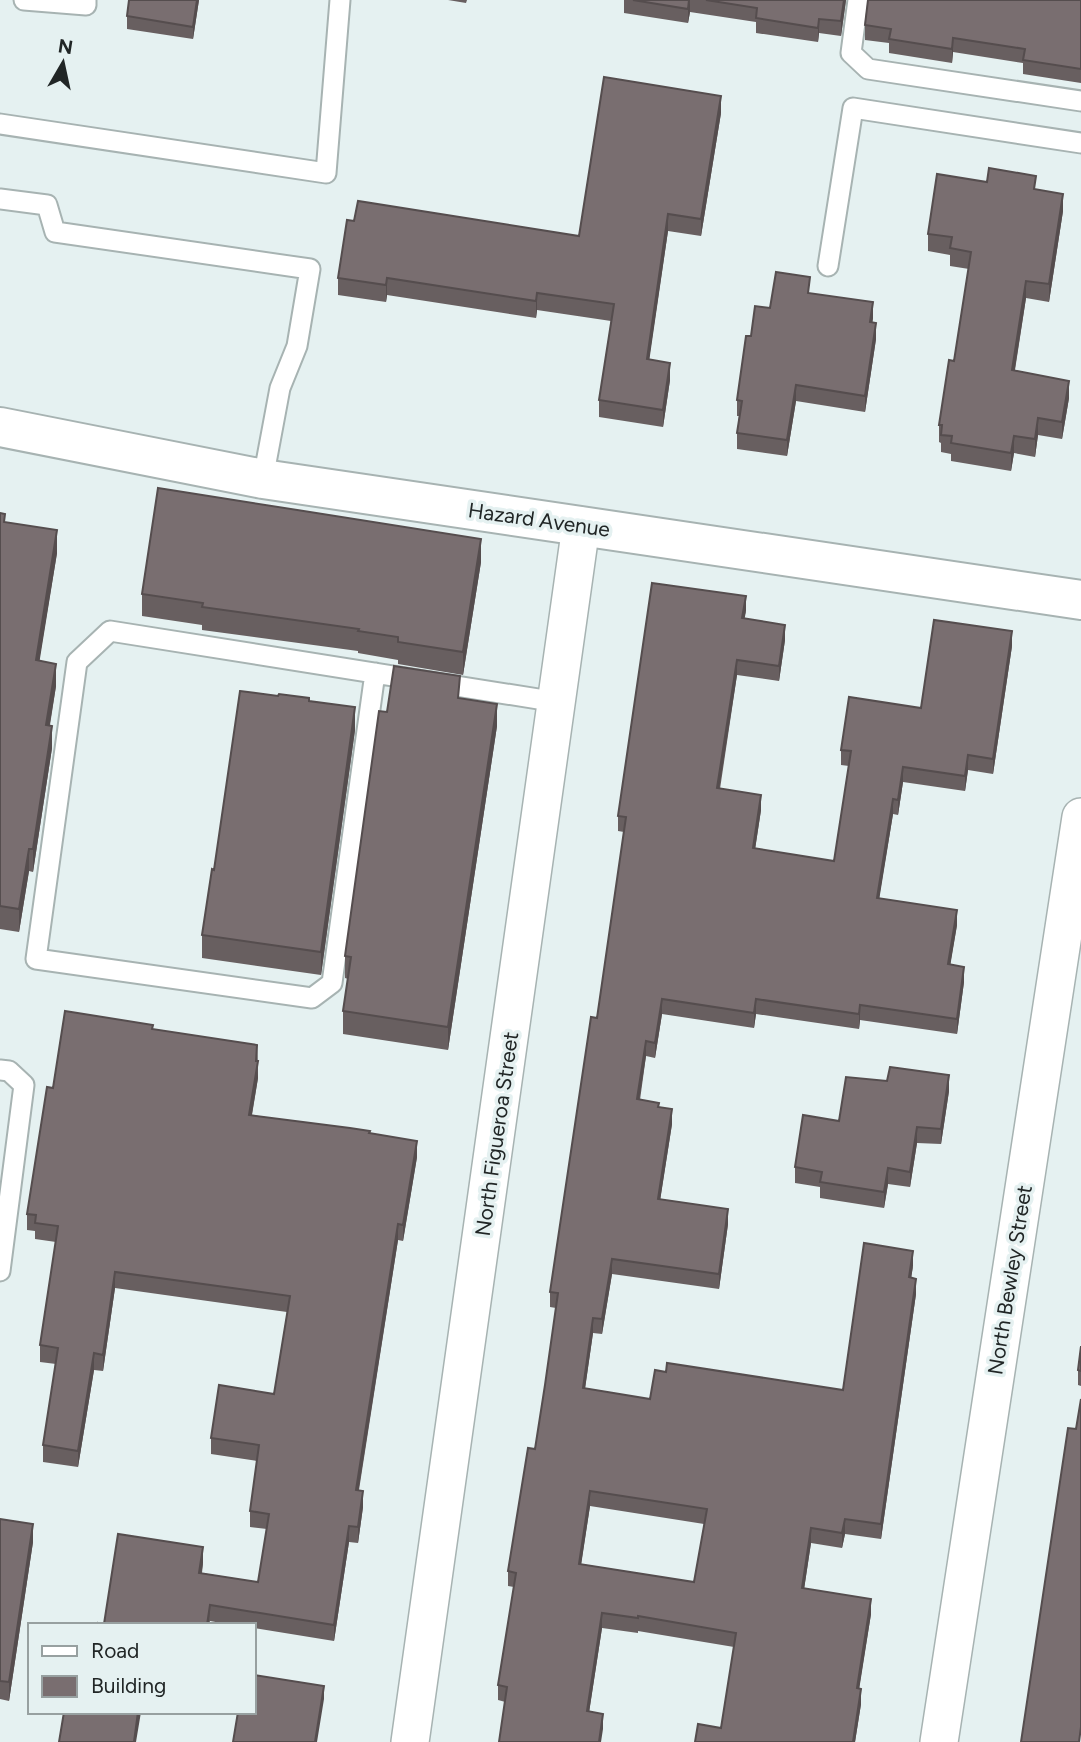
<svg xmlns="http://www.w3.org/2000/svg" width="1081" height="1742" viewBox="0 0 1081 1742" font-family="Figtree,sans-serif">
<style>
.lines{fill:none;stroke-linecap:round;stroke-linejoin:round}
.service-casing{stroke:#a7b3b2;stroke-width:23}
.minor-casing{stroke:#a7b3b2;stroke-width:40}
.tertiary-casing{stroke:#a7b3b2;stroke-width:42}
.service{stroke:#fff;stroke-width:19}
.minor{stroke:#fff;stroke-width:37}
.tertiary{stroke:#fff;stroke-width:38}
.wall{fill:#685f60;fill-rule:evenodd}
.shaded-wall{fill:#554d4e}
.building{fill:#796e70;stroke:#554d4e;stroke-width:2;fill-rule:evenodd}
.labels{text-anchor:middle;stroke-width:7;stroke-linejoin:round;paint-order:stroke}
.street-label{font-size:21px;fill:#212626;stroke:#e5f1f1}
</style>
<rect width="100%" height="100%" fill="#e5f1f1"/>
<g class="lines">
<g class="service-casing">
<path id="service" d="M24 0 86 5V0
M858 0 851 53 868 69 1081 101
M0 124 326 173 340 0
M0 199 47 205 55 232 310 269 297 346 280 388 263 479
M828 266 853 108 1081 143
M375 673 332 983 312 998 36 959 77 662 110 631 557 702
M0 1070 9 1071 24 1085 0 1271"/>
</g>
<g class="minor-casing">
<path id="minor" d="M410 1742 581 526
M939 1742 1081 817"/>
</g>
<g class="tertiary-casing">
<path id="tertiary" d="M0 427 263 479 1081 600"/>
</g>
<use href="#service" class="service"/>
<use href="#minor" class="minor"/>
<use href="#tertiary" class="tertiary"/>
</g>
<path class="wall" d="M199 0 193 39 127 29V16Z
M448 0H467L466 3Z
M624 0H846L841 36 819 33 818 42 756 33V22L690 12 688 23 624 13Z
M1081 0V83L1023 74V63L953 52 952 63 889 53V43L865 40V25Z
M721 113 701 236 668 231 649 359 670 380 663 427 599 417V400L611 321 537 310 536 318 387 295 386 302 338 295V278L354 221 579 236Z
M1036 189 1063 211 1049 302 1026 298 1015 370 1069 398 1062 439 1038 435 1035 457 1014 453 1011 471 951 461V454L941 452V443L939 442V425L954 361 969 269 950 266V255L928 251V234Z
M810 293 873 318 872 323 876 339 865 412 796 401 787 456 737 449V433L739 416H737V400L751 336 770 308Z
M0 513 5 522 57 553 39 661 56 686 50 725 52 748 33 872 29 871 19 932 0 929Z
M481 562 463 675 398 664V660L358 653V651L202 630V625L142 616V594Z
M746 611 744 618 785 640 779 681 737 675 720 789 761 810 755 849 834 861 849 766 841 765V750L921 708 1012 646 993 774 968 770 965 791 903 782 898 815 893 814 879 898 957 925 950 965 964 982 957 1034 860 1020 859 1029 756 1014 754 1028 662 1014 655 1058 646 1056 640 1100 659 1107 672 1124 660 1200 728 1224 719 1289 612 1274 602 1334 593 1333 585 1388 650 1399 666 1372 843 1390 913 1266 911 1278 916 1294 881 1539 845 1534 842 1548 811 1543 804 1589 871 1614 859 1688 861 1704 855 1742H695L721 1728 734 1647 638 1631V1633L602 1628 589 1712 603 1729 498 1700V1685L514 1587 508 1586V1571L535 1449 545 1385 556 1308 550 1307V1292L597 1018 624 832 618 831V816ZM590 1506 704 1524 694 1582 581 1564Z
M460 698 497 726 448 1050 343 1034V1011L348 979 345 978V956L387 712Z
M309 701 355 730 321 975 202 958V935L214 870Z
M153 1029 257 1045 258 1078 252 1115 370 1133 417 1157 403 1241 398 1240 359 1490 363 1507 358 1543 349 1542 334 1641 254 1628V1625H232L210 1621 209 1625H98L104 1624 203 1563 202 1573 258 1582 267 1529 250 1527V1511L257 1461 211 1454V1438L274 1394 287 1312 115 1288 103 1371 94 1370 78 1467 43 1462V1445L56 1364 40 1362V1345L56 1242 35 1239V1231L27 1230V1214L53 1088Z
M949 1091 941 1144 917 1143 910 1187 888 1184 884 1208 820 1198V1187L795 1183V1167L839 1121Z
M1081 1346V1386L1078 1385V1370Z
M0 1519 33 1542 9 1701 0 1699Z"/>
<path class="shaded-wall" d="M197 0H199L193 39V27Z
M690 0V12L688 23V9Z
M844 0H846L841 36V21Z
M819 19V33L818 42V28Z
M953 38V52L952 63V49Z
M721 96V113L701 236V219Z
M1063 194V211L1049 302V284Z
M668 214V231L647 376V359Z
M387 278V295L386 302V285Z
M1026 281V298L1012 387V370Z
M537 293V310L536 318V301Z
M873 302V318L870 338V322Z
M876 323V339L865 412V396Z
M670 363V380L663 427V410Z
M1069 381V398L1062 439V422Z
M796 385V401L787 456V440Z
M1038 418V435L1035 457V439Z
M1014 436V453L1011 471V453Z
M57 530V553L36 683V660Z
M481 539V562L463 675V652Z
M746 596V611L742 633V618Z
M785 625V640L779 681V666Z
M1012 631V646L993 774V759Z
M737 660V675L717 803V788Z
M56 664V686L46 747V725Z
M497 704V726L448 1050V1027Z
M355 707V730L321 975V952Z
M52 726V748L33 872V849Z
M968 755V770L965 791V776Z
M903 767V782L898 815V800Z
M761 795V810L753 863V848Z
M893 799V814L877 913V898Z
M29 849V871L19 932V909Z
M957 910V925L948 979V964Z
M964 967V982L957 1034V1019Z
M662 999V1014L655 1058V1043Z
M756 999V1014L754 1028V1013Z
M860 1005V1020L859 1029V1014Z
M646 1041V1056L637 1114V1099Z
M257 1045 258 1078 249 1131V1115Z
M949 1075V1091L941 1144V1129Z
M672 1109V1124L658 1214V1199Z
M917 1127V1143L910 1187V1172Z
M417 1141V1157L403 1241V1225Z
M888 1168V1184L884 1208V1192Z
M728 1209V1224L719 1289V1274Z
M398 1224V1240L356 1506V1490Z
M913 1251V1266L909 1292V1277Z
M612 1259V1274L602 1334V1319Z
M115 1272V1288L103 1371V1355Z
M916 1279V1294L881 1539V1524Z
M593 1318V1333L583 1403V1388Z
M94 1353V1370L78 1467V1451Z
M363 1491V1507L358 1543V1527Z
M590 1491V1506L579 1579V1564Z
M845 1519V1534L842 1548V1533Z
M33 1524V1542L9 1701V1682Z
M349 1526V1542L334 1641V1625Z
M811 1528V1543L802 1603V1588Z
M203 1547V1563L199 1589V1573Z
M871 1599V1614L857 1703V1688Z
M210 1605 209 1625H207Z
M602 1613V1628L587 1726V1711Z
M324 1686V1699L317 1742H315Z
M861 1689V1704L855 1742H853Z
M138 1712H141L136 1742H134Z
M603 1714V1729L601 1742H599Z"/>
<path class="building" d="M129 0H197L193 27 127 16Z
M633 0H689L688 9Z
M706 0H844L841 21 819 19 818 28 756 18 757 8Z
M868 0H1081V69L1023 60 1025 49 953 38 952 49 889 39 891 29 865 25Z
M604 77 721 96 701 219 668 214 647 359 670 363 663 410 599 400 614 304 537 293 536 301 387 278 386 285 338 278 347 220 354 221 358 201 579 236Z
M989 168 1036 176 1034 189 1063 194 1049 284 1026 281 1012 370 1069 381 1062 422 1038 418 1035 439 1014 436 1011 453 951 443 952 436 941 435 942 425H939L949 360 954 361 971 252 950 248 952 237 928 234 937 174 987 182Z
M776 272 810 277 808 293 873 302 870 322 876 323 865 396 796 385 787 440 737 433 742 401 737 400 746 336H751L755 306 770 308Z
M158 488 481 539 463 652 398 642V637L358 631 359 629 202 607 203 603 142 594Z
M0 513 5 514 4 522 57 530 36 660 56 664 46 725 52 726 33 849H29L19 909 0 906Z
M652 583 746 596 742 618 785 625 779 666 737 660 717 788 761 795 753 848 834 861 851 751 841 750 849 697 921 708 934 620 1012 631 993 759 968 755 965 776 903 767 898 800 893 799 877 898 957 910 948 964 964 967 957 1019 860 1005 859 1014 756 999 754 1013 662 999 655 1043 646 1041 637 1099 659 1103 658 1107 672 1109 658 1199 728 1209 719 1274 612 1259 602 1319 593 1318 583 1388 650 1399 655 1370 666 1372 667 1363 843 1390 864 1243 913 1251 909 1277 916 1279 881 1524 845 1519 842 1533 811 1528 802 1588 871 1599 857 1688 861 1689 853 1742H695L698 1724 721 1728 736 1633 638 1616V1618L602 1613 587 1711 603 1714 599 1742H499L507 1687 498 1685 516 1573 508 1571 528 1448 535 1449 545 1385 558 1293 550 1292 591 1017 597 1018 626 817 618 816ZM590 1491 707 1509 694 1582 579 1564Z
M394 666 460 676 458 698 497 704 448 1027 343 1011 351 957 345 956 379 711 387 712Z
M240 691 278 696 279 694 309 698V701L355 707 321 952 202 935 212 869 214 870Z
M65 1011 153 1025 152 1029 257 1045 256 1061H258L249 1115 350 1128 370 1131 369 1133 417 1141 403 1225 398 1224 356 1490 363 1491 358 1527 349 1526 334 1625 210 1605 207 1625H98V1623L104 1624 118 1534 203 1547 199 1573 258 1582 269 1514 250 1511 259 1445 211 1438 219 1385 274 1394 290 1296 115 1272 103 1355 94 1353 78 1451 43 1445 58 1348 40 1345 58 1226 35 1223 36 1215 27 1214 47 1087 53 1088Z
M890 1067 949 1075 941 1129 917 1127 910 1172 888 1168 884 1192 820 1182 822 1172 795 1167 803 1115 839 1121 846 1077 887 1081Z
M1081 1346V1371L1078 1370Z
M1081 1399V1727L1079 1742H1021L1068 1428 1076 1429Z
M0 1519 33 1524 9 1682 0 1681Z
M254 1675 324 1686 315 1742H233L238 1712H254Z
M64 1712H138L134 1742H59Z"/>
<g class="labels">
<g class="street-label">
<text transform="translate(539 520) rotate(8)" y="7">Hazard Avenue</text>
<text transform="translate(497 1134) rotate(-82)" y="7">North Figueroa Street</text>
<text transform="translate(1010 1280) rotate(-81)" y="7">North Bewley Street</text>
</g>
</g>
<rect x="28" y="1623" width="228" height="91" fill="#e5f1f1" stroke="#97a0a0" stroke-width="2"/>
<rect x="42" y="1646" width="35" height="10" fill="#ffffff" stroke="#97a0a0" stroke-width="2"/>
<text x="91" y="1658" font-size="21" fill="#212626">Road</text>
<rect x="42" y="1676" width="35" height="21" fill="#796e70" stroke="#97a0a0" stroke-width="2"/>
<text x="91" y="1693" font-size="21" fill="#212626">Building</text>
<g transform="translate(63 63) rotate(9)" stroke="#e5f1f1" stroke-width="5" paint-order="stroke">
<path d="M0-5L12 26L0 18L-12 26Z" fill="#212626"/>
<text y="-10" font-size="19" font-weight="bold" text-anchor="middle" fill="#212626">N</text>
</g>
</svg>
